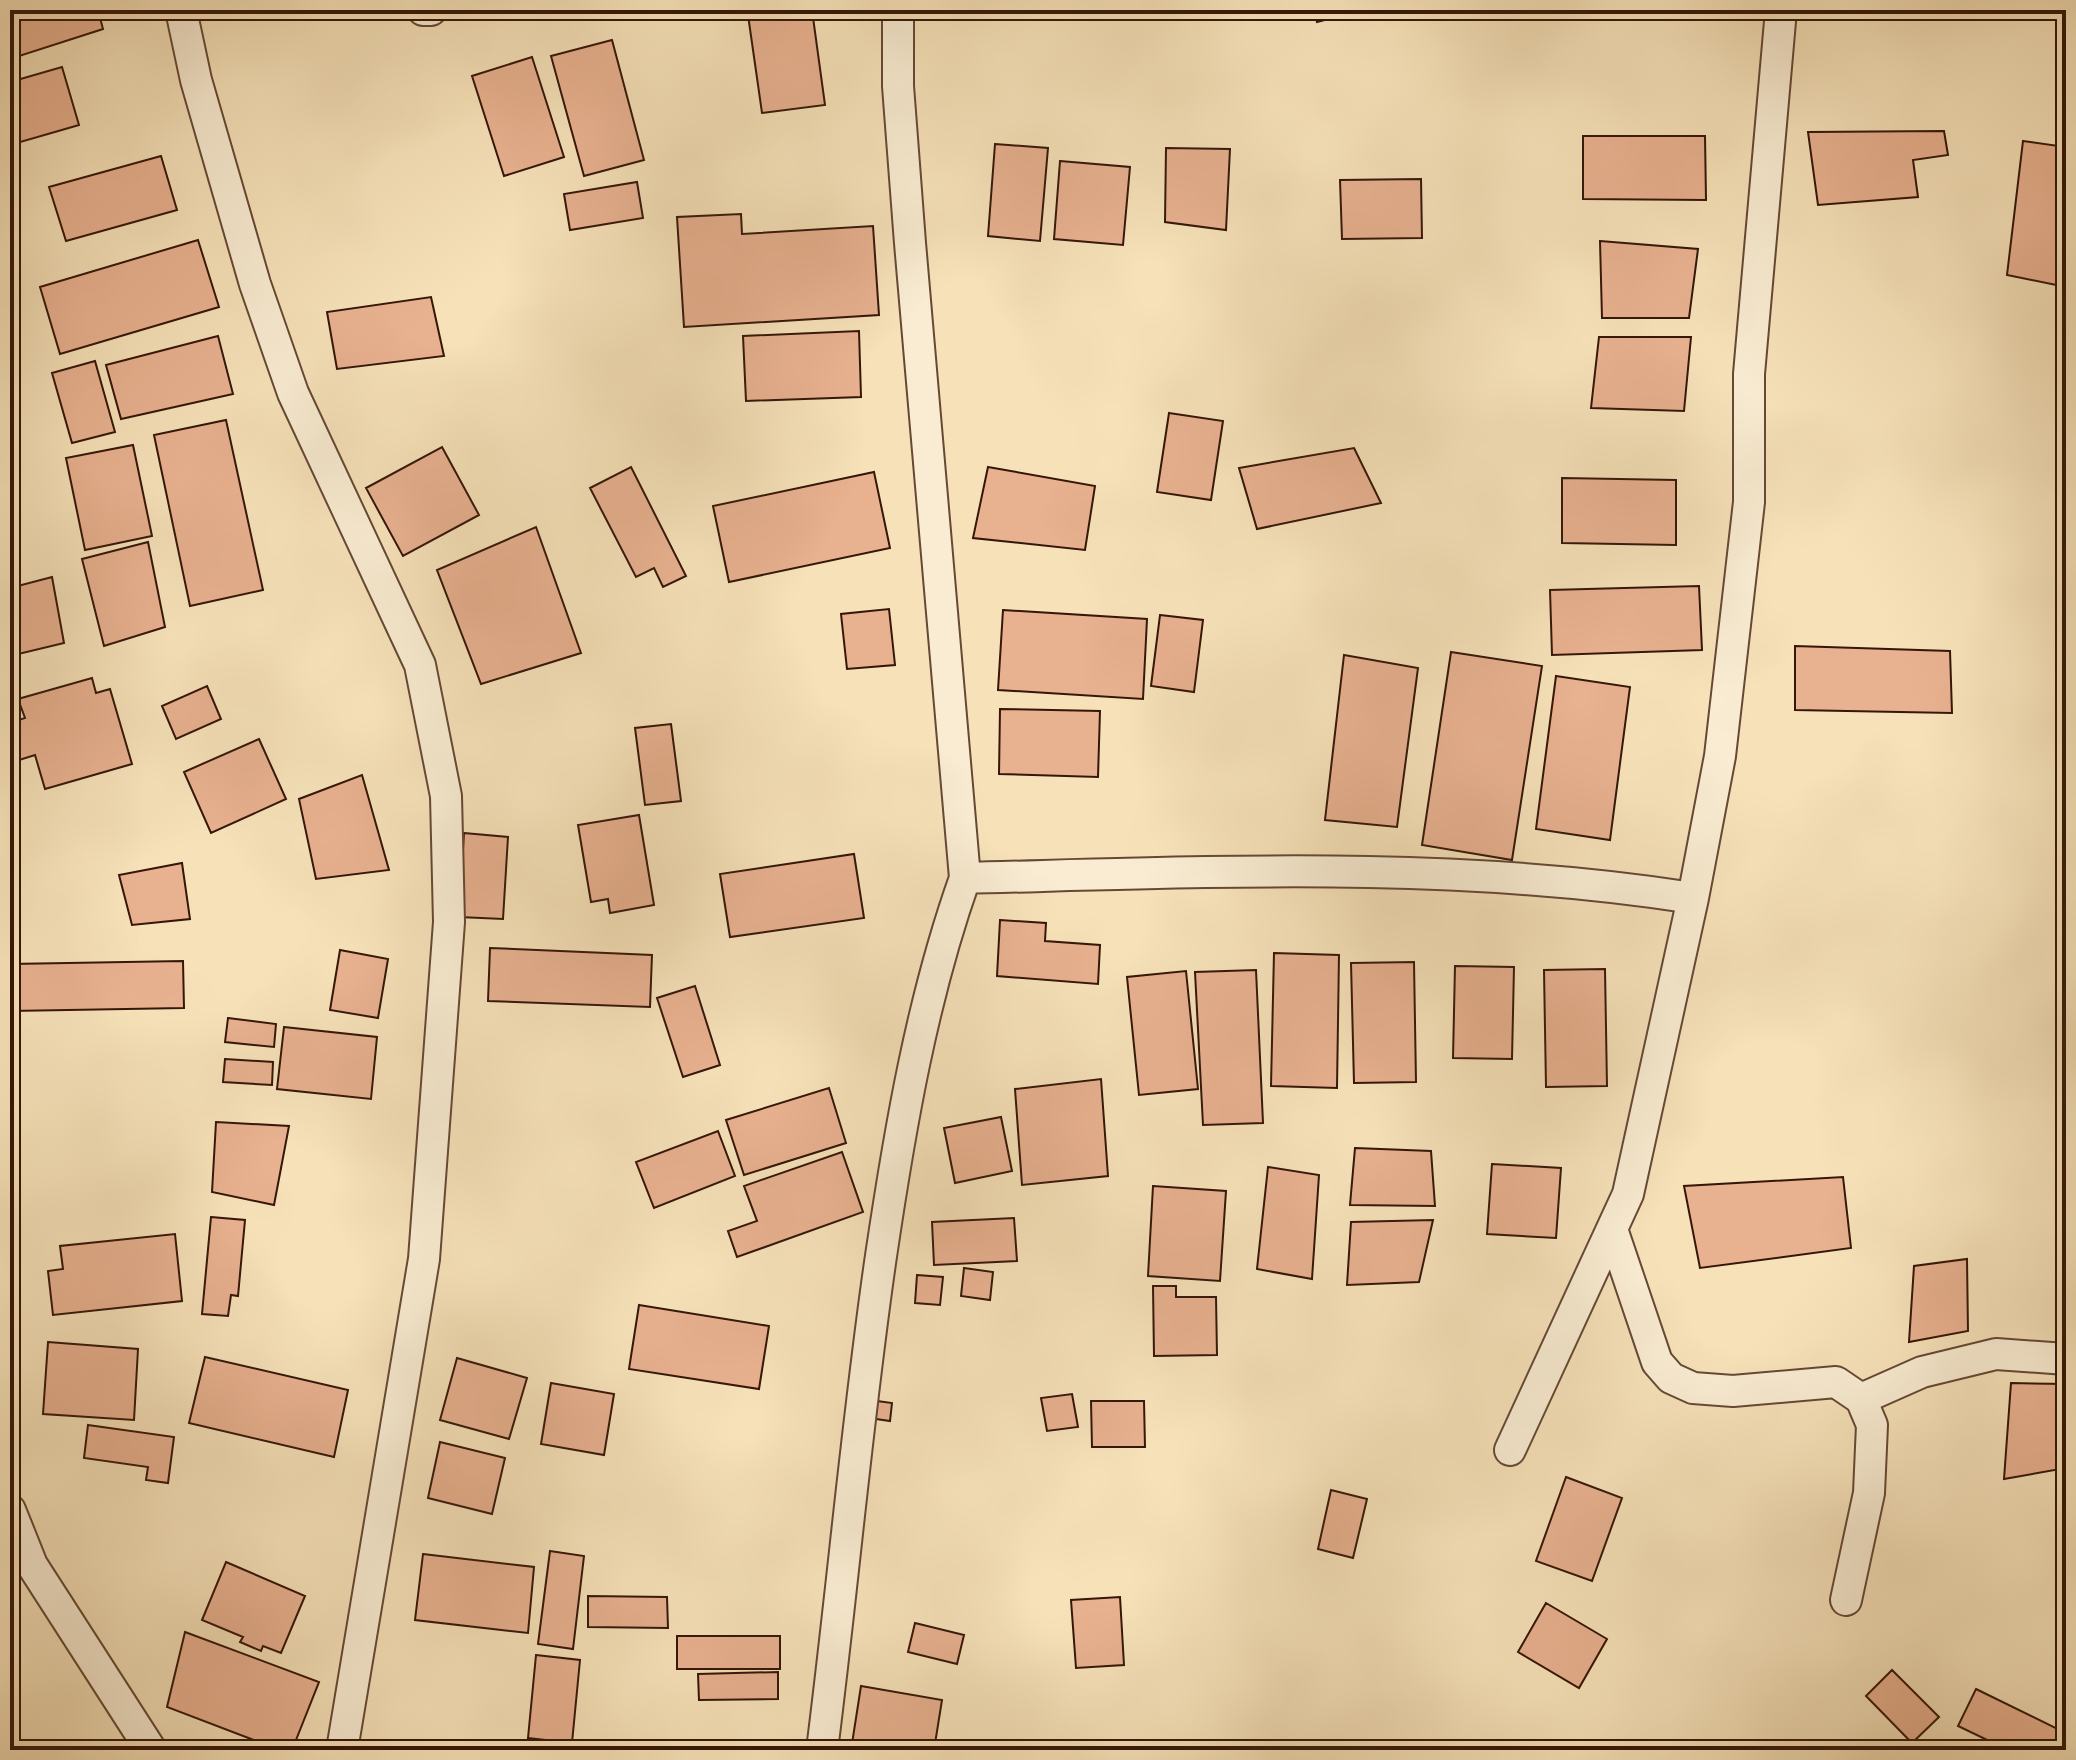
<svg xmlns="http://www.w3.org/2000/svg" width="2076" height="1760" viewBox="0 0 2076 1760" font-family="Cardo,serif">
<style>
.building{fill:#e8b190;stroke:#351608;stroke-width:2}
.lines{fill:none;stroke-linecap:round;stroke-linejoin:round}
.street-casing{stroke:#654934;stroke-width:34}
.street{stroke:#f9ecd2;stroke-width:30}
</style>
<rect width="100%" height="100%" fill="#f6e1b9"/>
<filter id="stains"><feTurbulence type="fractalNoise" baseFrequency=".0025" numOctaves="4"/><feColorMatrix values="0 0 0 0 .2 0 0 0 0 .09 0 0 0 0 .02 0 0 0 .5 -.17"/></filter>
<radialGradient id="worn" r=".72"><stop offset=".6" stop-color="#630" stop-opacity="0"/><stop offset="1" stop-color="#630" stop-opacity=".3"/></radialGradient>
<path class="building" d="M10 10H98L103 29 10 59Z
M785 10H812L825 105 762 113 748 15Z
M1314 10H1363L1317 22Z
M612 40 644 160 584 176 551 56Z
M532 57 564 157 504 176 472 76Z
M62 67 79 125 10 145V82Z
M1944 131 1948 155 1913 160 1918 197 1818 205 1808 132Z
M1583 136H1705L1706 200 1583 199Z
M2023 141 2066 147V287L2007 275Z
M995 144 1048 148 1040 241 988 236Z
M1166 148 1230 149 1226 230 1165 222Z
M161 156 177 210 66 241 49 187Z
M1060 161 1130 167 1123 245 1054 239Z
M1421 179 1422 238 1342 239 1340 180Z
M637 182 643 218 570 230 564 194Z
M741 214 742 234 873 226 879 315 684 327 677 217Z
M198 240 219 307 60 354 40 287Z
M1600 241 1698 249 1689 318H1602Z
M431 297 444 356 337 369 327 312Z
M859 331 861 397 746 401 743 336Z
M218 336 233 394 121 419 106 365Z
M1599 337H1691L1684 411 1591 408Z
M95 361 115 432 72 443 52 373Z
M1169 413 1223 421 1211 500 1157 492Z
M226 420 263 590 190 606 154 435Z
M133 445 152 536 85 550 66 458Z
M442 447 479 515 403 556 366 488Z
M1354 448 1381 503 1257 529 1239 468Z
M631 467 686 576 663 587 654 568 636 577 590 488Z
M988 467 1095 486 1085 550 973 538Z
M874 472 890 548 729 582 713 506Z
M1562 478 1676 480V545L1562 543Z
M536 527 581 653 481 684 437 570Z
M148 542 165 627 104 646 82 559Z
M52 577 64 643 10 656V588Z
M1699 586 1702 650 1552 655 1550 590Z
M889 609 895 665 847 669 841 614Z
M1003 610 1147 619 1143 699 998 690Z
M1160 615 1203 620 1194 692 1151 686Z
M1795 646 1950 651 1952 713 1795 710Z
M1451 652 1542 666 1512 860 1422 845Z
M1344 655 1418 668 1397 827 1325 820Z
M1556 676 1630 687 1610 840 1536 829Z
M92 678 96 693 110 689 132 764 45 789 35 755 16 761 10 741V723L25 718 18 699Z
M207 686 221 719 176 739 162 706Z
M1000 709 1100 711 1098 777 999 774Z
M671 724 681 801 645 805 635 728Z
M259 739 286 799 211 833 184 772Z
M362 775 389 870 316 879 299 799Z
M639 815 654 905 610 913 608 899 591 902 578 825Z
M464 833 508 837 503 919 459 917Z
M854 854 864 918 730 937 720 874Z
M182 863 190 919 132 925 119 875Z
M1000 920 1046 923 1045 941 1100 945 1098 984 997 976Z
M490 948 652 955 650 1007 488 1001Z
M340 950 388 959 378 1018 330 1010Z
M1274 953 1339 955 1337 1088 1271 1086Z
M183 961 184 1008 10 1011V964Z
M1414 962 1416 1082 1354 1083 1351 963Z
M1455 966 1514 967 1512 1059 1453 1058Z
M1605 969 1607 1086 1546 1087 1544 970Z
M1256 970 1263 1123 1203 1125 1195 972Z
M1186 971 1198 1089 1139 1095 1127 977Z
M695 986 720 1065 683 1077 657 998Z
M228 1018 276 1024 274 1047 225 1042Z
M284 1027 377 1037 371 1099 277 1089Z
M225 1059 273 1062 272 1085 223 1082Z
M1101 1079 1108 1176 1022 1185 1015 1089Z
M829 1088 846 1143 744 1175 726 1120Z
M1001 1117 1012 1171 955 1183 944 1128Z
M216 1122 289 1126 274 1205 212 1192Z
M718 1131 735 1176 654 1208 636 1162Z
M1355 1148 1431 1151 1435 1206 1350 1205Z
M842 1152 863 1212 737 1257 728 1231 757 1221 744 1186Z
M1492 1164 1561 1168 1556 1238 1487 1234Z
M1268 1167 1319 1175 1312 1279 1257 1269Z
M1843 1177 1851 1248 1700 1268 1684 1186Z
M1153 1186 1226 1191 1220 1281 1148 1276Z
M211 1217 245 1220 238 1296 231 1295 228 1316 202 1314Z
M1014 1218 1017 1261 934 1265 932 1222Z
M1433 1220 1419 1282 1347 1285 1351 1222Z
M175 1234 182 1301 53 1315 48 1271 63 1269 60 1246Z
M1967 1259 1968 1331 1909 1342 1914 1266Z
M964 1268 993 1272 990 1300 961 1296Z
M917 1275 943 1277 940 1305 915 1303Z
M1153 1286H1176V1297H1216L1217 1355 1154 1356Z
M639 1305 769 1326 759 1389 629 1369Z
M48 1342 138 1349 134 1420 43 1414Z
M205 1357 348 1390 334 1457 189 1423Z
M457 1358 527 1378 509 1439 440 1420Z
M551 1383 614 1394 604 1455 541 1444Z
M2011 1383 2066 1384V1468L2004 1479Z
M1072 1394 1078 1427 1047 1431 1041 1398Z
M870 1400 892 1403 890 1421 869 1418Z
M1091 1401H1144L1145 1447H1092Z
M88 1425 174 1437 168 1483 146 1480 148 1467 84 1458Z
M440 1442 505 1458 492 1514 428 1498Z
M1566 1477 1622 1498 1592 1581 1536 1561Z
M1331 1490 1367 1499 1353 1558 1318 1549Z
M550 1551 584 1556 573 1649 538 1644Z
M423 1554 534 1567 528 1633 415 1620Z
M226 1562 305 1596 281 1653 263 1646 261 1651 240 1642 243 1637 202 1620Z
M588 1596 667 1597 668 1628 588 1627Z
M1120 1597 1124 1665 1076 1668 1071 1600Z
M1546 1603 1607 1639 1579 1688 1518 1652Z
M915 1623 964 1635 957 1664 908 1652Z
M185 1632 319 1682 292 1750H280L167 1707Z
M677 1636H780V1669H677Z
M536 1655 580 1660 572 1743 528 1738Z
M1892 1670 1939 1717 1912 1743 1866 1696Z
M778 1672V1699L699 1700 698 1674Z
M861 1686 942 1700 934 1750H851Z
M1976 1689 2066 1733V1750H2008L1958 1726Z
M640 1748V1750H576V1749Z"/>
<g class="lines">
<g class="street-casing">
<path id="street" d="M181 10 196 80 255 284 293 393 420 665 446 796 449 922 424 1259 342 1750
M423 10H431
M965 878C1208 872 1452 860 1693 898L1720 756 1749 502V374L1781 10
M1613 1232 1657 1362 1671 1378 1693 1388 1733 1391 1836 1382 1861 1399 1872 1425 1869 1493 1846 1600
M1861 1399 1922 1372 1996 1354 2066 1359
M1510 1450 1628 1194 1693 898
M10 1510 32 1565 151 1750
M822 1750C843 1585 857 1420 881 1256 900 1128 922 999 965 878L910 243 898 86V10"/>
</g>
<use href="#street" class="street"/>
</g>
<rect width="2076" height="1760" fill="none" stroke="#f6e1b9" stroke-width="40"/>
<rect x="12" y="12" width="2052" height="1736" fill="none" stroke="#351608" stroke-width="4"/>
<rect x="20" y="20" width="2036" height="1720" fill="none" stroke="#351608" stroke-width="2"/>
<rect width="100%" height="100%" filter="url(#stains)"/>
<rect width="100%" height="100%" fill="url(#worn)"/>
</svg>
